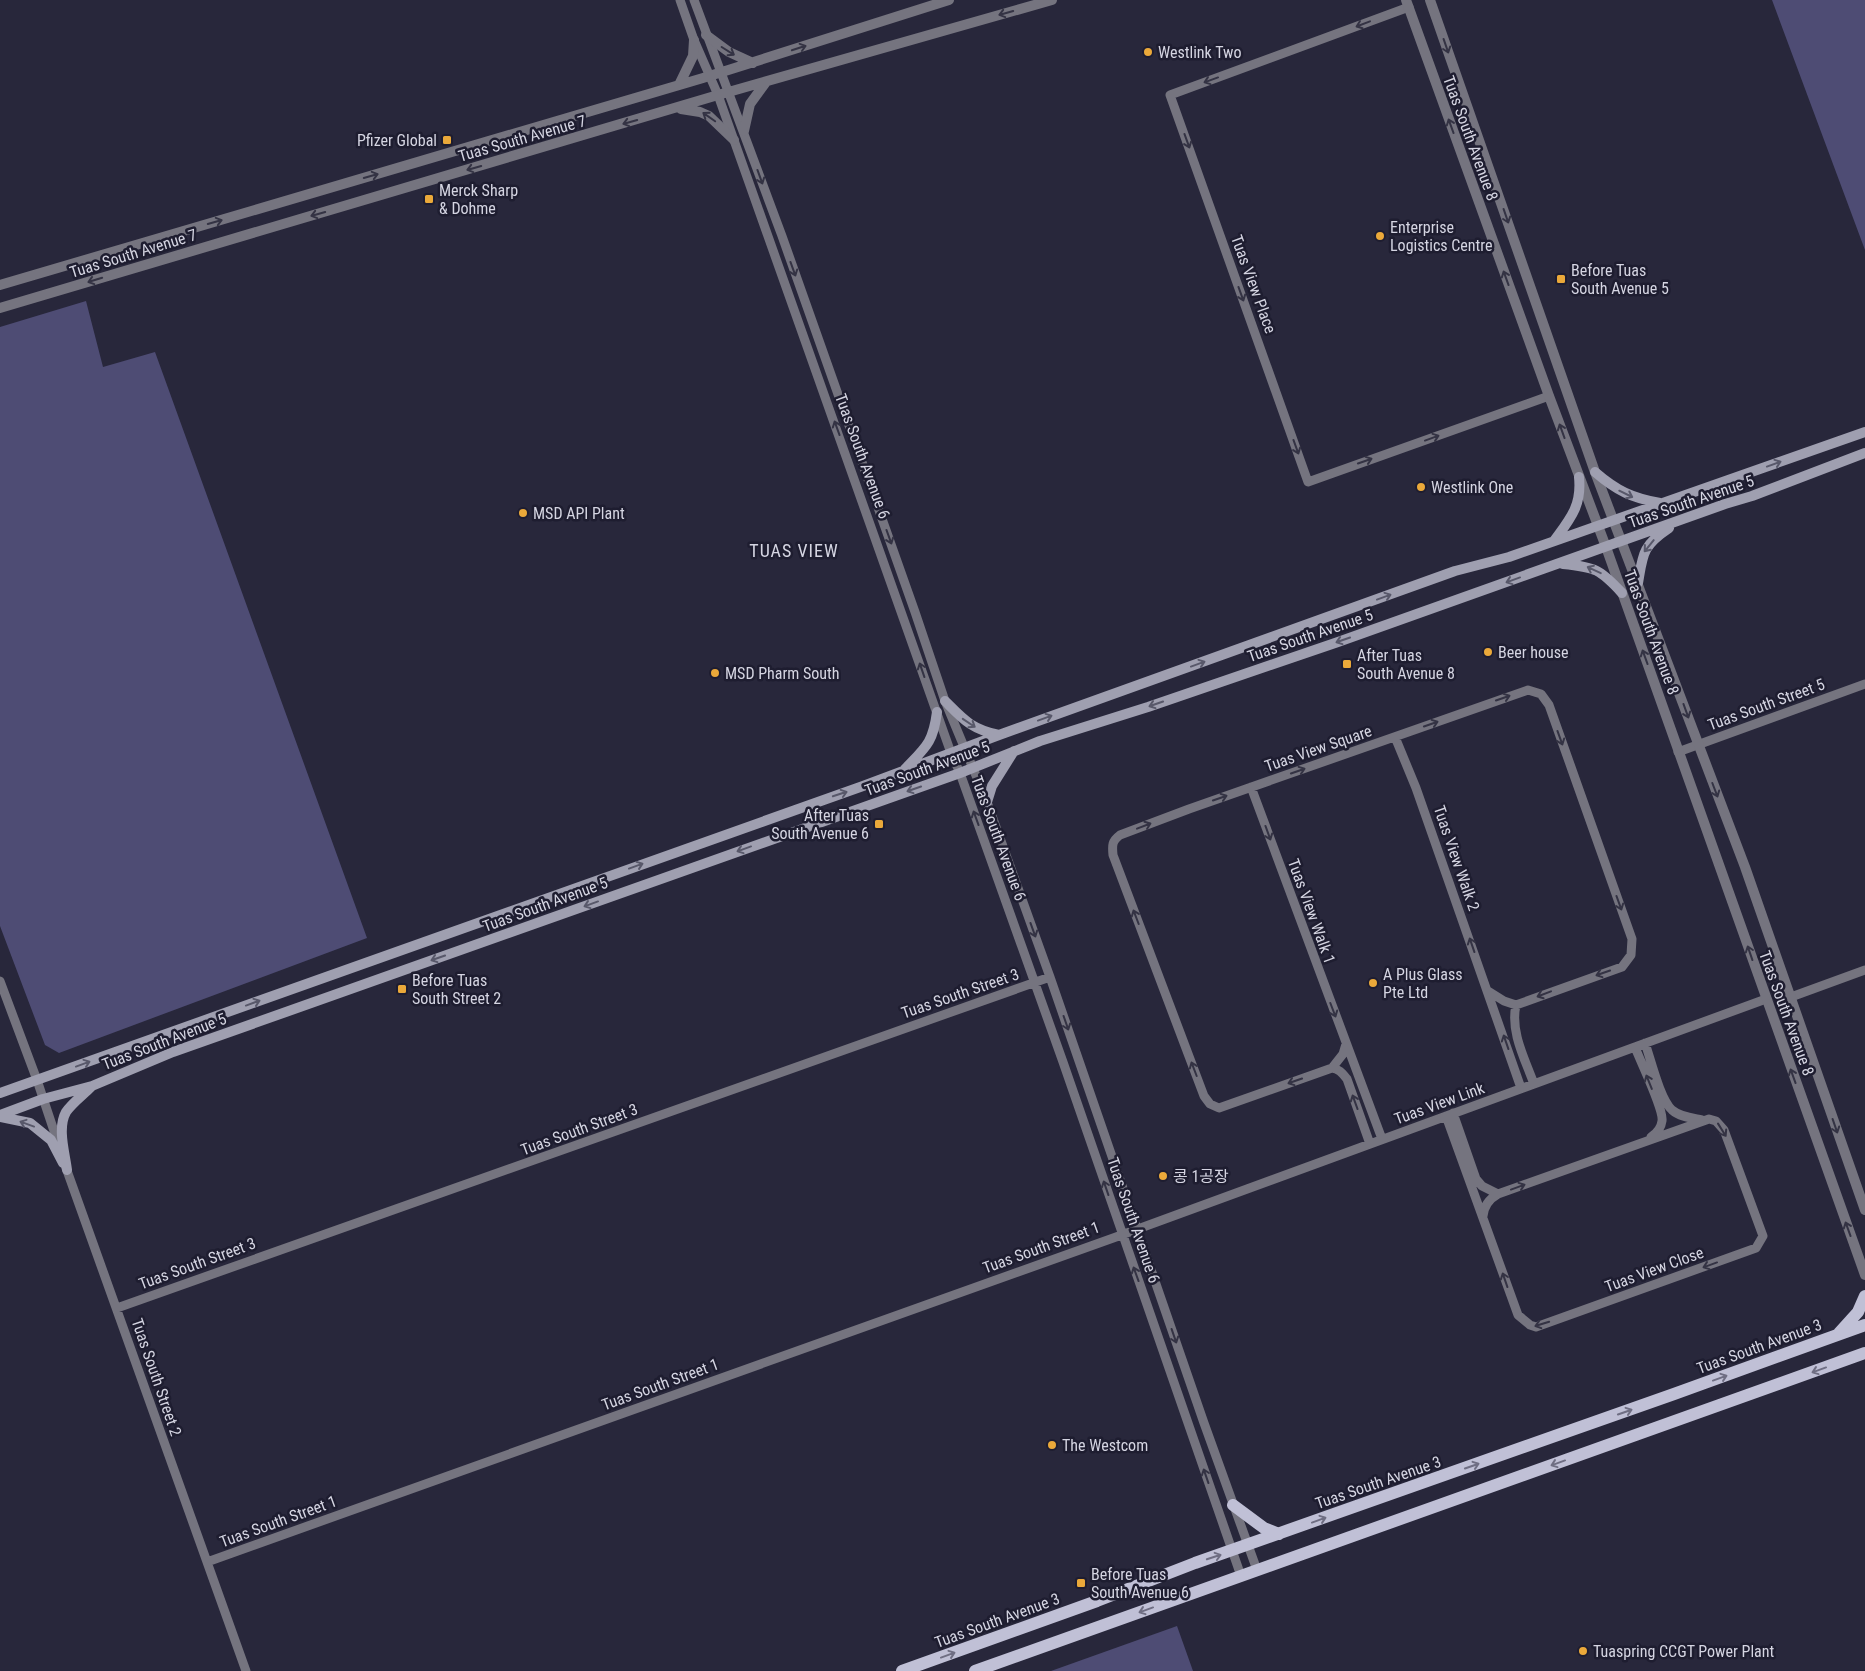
<svg xmlns="http://www.w3.org/2000/svg" width="1865" height="1671" viewBox="0 0 1865 1671" font-family="'Roboto Condensed','Noto Sans KR',sans-serif">
<style>
.green{fill:#4e4c74}
.lines{fill:none;stroke-linecap:round;stroke-linejoin:round}
.minor{stroke:#75747f;stroke-width:9}
.tertiary{stroke:#75747f;stroke-width:10}
.secondary{stroke:#9f9fb0;stroke-width:10}
.primary{stroke:#c0c0d6;stroke-width:12}
.oneway{stroke:#343344}
.oneway2{stroke:#58586a}
.oneway3{stroke:#6f6e83}
.poi-dot{fill:#eba93a;stroke:#1e1d30;stroke-width:2}
.labels{text-anchor:middle;stroke-width:5;stroke-linejoin:round;paint-order:stroke}
.poi-label{font-size:16px;fill:#d5d5e2;stroke:#1e1d30;text-anchor:start}
.street-label{font-size:16px;fill:#d5d5e2;stroke:#1e1d30}
.neighbourhood-label{font-size:18px;letter-spacing:1px;fill:#d5d5e2;stroke:#1e1d30}
</style>
<rect width="100%" height="100%" fill="#28273b"/>
<path class="green" d="M1772 0H1865V250Z
M86 301 103 367 155 352 367 938 59 1053 45 1045 0 926V327Z
M1177 1626 1193 1671H1051Z"/>
<g class="lines">
<path class="minor" d="M680 0 694 40 718 95 951 753 960 773 1063 1062 1241 1576
M694 0 782 236 915 612 945 701 987 802 1050 977 1204 1423 1257 1570
M1409 7 1170 95 1308 482 1549 396
M1395 737 1416 788 1521 1088
M1678 752 1865 684
M1251 787 1382 1139
M0 981 37 1080 61 1152
M1488 991 1504 1001 1516 1005
M1791 997 1865 970
M1516 1005C1510 1032 1525 1059 1534 1084
M1645 1043C1651 1060 1660 1099 1672 1110 1680 1117 1692 1118 1702 1120
M1346 1044 1343 1054 1332 1068 1219 1108 1210 1104 1204 1096 1113 855C1112 845 1112 841 1120 835L1189 809 1528 690 1541 694 1549 705 1632 939 1631 955 1622 967 1516 1005
M1635 1047C1640 1061 1664 1109 1662 1121 1661 1129 1657 1133 1651 1137
M1332 1068C1339 1069 1342 1073 1347 1079L1370 1144
M1446 1116 1518 1315 1530 1325 1536 1327 1756 1248 1763 1236 1724 1130 1716 1121 1709 1119 1498 1194 1482 1186 1476 1179 1453 1113
M65 1165 246 1671
M1483 1216C1484 1206 1489 1199 1498 1194
M117 1308 1050 977
M207 1562 1116 1237 1766 999"/>
<path class="tertiary" d="M1406 0 1549 396 1606 547 1865 1275
M1430 0 1595 472 1745 867 1865 1210
M706 35 729 52 753 63
M679 85 693 56 694 40
M681 109 700 112 709 116 734 140
M744 131 750 104 766 82
M0 285 703 78 949 0
M0 308 718 95 1052 0"/>
<path class="secondary" d="M1595 472C1617 491 1632 498 1660 503
M1554 541C1570 519 1582 506 1579 477
M1563 564C1595 567 1600 569 1622 593
M1638 583C1643 554 1642 546 1669 528
M945 701C964 720 971 729 999 735
M905 769C926 747 933 743 937 712
M987 802 992 786 1014 751
M0 1093 863 786 999 735 1455 571 1509 557 1865 432
M0 1115 43 1099 92 1086 173 1052 960 773 1040 741 1148 707 1338 642 1725 504 1752 496 1865 453
M0 1117 30 1123 51 1140 63 1163
M67 1170C65 1153 57 1128 66 1112 72 1103 83 1095 91 1087"/>
<path class="primary" d="M1839 1333 1858 1312 1865 1296
M1233 1505 1264 1528 1279 1534
M902 1671 1097 1601 1195 1563 1674 1394 1865 1325
M975 1671 1865 1353"/>
</g>
<defs><path id="oneway-shaft" d="M-6 0H5M1.5-3L5.5 0L1.5 3" fill="none" stroke-width="1.6" stroke-linecap="round" stroke-linejoin="round" transform="scale(1.25)"/></defs>
<g class="oneway">
<use href="#oneway-shaft" transform="translate(1006 13) rotate(164)"/>
<use href="#oneway-shaft" transform="translate(1363 24) rotate(159)"/>
<use href="#oneway-shaft" transform="translate(1446 46) rotate(71)"/>
<use href="#oneway-shaft" transform="translate(799 48) rotate(-18)"/>
<use href="#oneway-shaft" transform="translate(728 51) rotate(32)"/>
<use href="#oneway-shaft" transform="translate(1211 80) rotate(160)"/>
<use href="#oneway-shaft" transform="translate(709 117) rotate(-145)"/>
<use href="#oneway-shaft" transform="translate(630 122) rotate(164)"/>
<use href="#oneway-shaft" transform="translate(1451 126) rotate(-110)"/>
<use href="#oneway-shaft" transform="translate(1187 141) rotate(70)"/>
<use href="#oneway-shaft" transform="translate(474 168) rotate(164)"/>
<use href="#oneway-shaft" transform="translate(371 176) rotate(-16)"/>
<use href="#oneway-shaft" transform="translate(760 177) rotate(70)"/>
<use href="#oneway-shaft" transform="translate(318 214) rotate(164)"/>
<use href="#oneway-shaft" transform="translate(1506 216) rotate(71)"/>
<use href="#oneway-shaft" transform="translate(215 222) rotate(-16)"/>
<use href="#oneway-shaft" transform="translate(793 269) rotate(70)"/>
<use href="#oneway-shaft" transform="translate(1506 278) rotate(-110)"/>
<use href="#oneway-shaft" transform="translate(95 280) rotate(163)"/>
<use href="#oneway-shaft" transform="translate(1241 294) rotate(70)"/>
<use href="#oneway-shaft" transform="translate(837 428) rotate(-110)"/>
<use href="#oneway-shaft" transform="translate(1562 431) rotate(-110)"/>
<use href="#oneway-shaft" transform="translate(1432 438) rotate(-20)"/>
<use href="#oneway-shaft" transform="translate(1296 447) rotate(70)"/>
<use href="#oneway-shaft" transform="translate(1365 461) rotate(-19)"/>
<use href="#oneway-shaft" transform="translate(889 537) rotate(70)"/>
<use href="#oneway-shaft" transform="translate(1645 657) rotate(-110)"/>
<use href="#oneway-shaft" transform="translate(922 670) rotate(-109)"/>
<use href="#oneway-shaft" transform="translate(1503 698) rotate(-19)"/>
<use href="#oneway-shaft" transform="translate(1686 711) rotate(70)"/>
<use href="#oneway-shaft" transform="translate(1431 724) rotate(-19)"/>
<use href="#oneway-shaft" transform="translate(1560 738) rotate(70)"/>
<use href="#oneway-shaft" transform="translate(1298 771) rotate(-19)"/>
<use href="#oneway-shaft" transform="translate(1715 790) rotate(69)"/>
<use href="#oneway-shaft" transform="translate(1220 798) rotate(-19)"/>
<use href="#oneway-shaft" transform="translate(976 818) rotate(-110)"/>
<use href="#oneway-shaft" transform="translate(1144 826) rotate(-21)"/>
<use href="#oneway-shaft" transform="translate(1268 833) rotate(70)"/>
<use href="#oneway-shaft" transform="translate(1619 903) rotate(70)"/>
<use href="#oneway-shaft" transform="translate(1136 917) rotate(-111)"/>
<use href="#oneway-shaft" transform="translate(1033 930) rotate(70)"/>
<use href="#oneway-shaft" transform="translate(1472 945) rotate(-109)"/>
<use href="#oneway-shaft" transform="translate(1750 953) rotate(-109)"/>
<use href="#oneway-shaft" transform="translate(1603 973) rotate(161)"/>
<use href="#oneway-shaft" transform="translate(1544 994) rotate(159)"/>
<use href="#oneway-shaft" transform="translate(1333 1010) rotate(69)"/>
<use href="#oneway-shaft" transform="translate(1066 1023) rotate(71)"/>
<use href="#oneway-shaft" transform="translate(1506 1042) rotate(-109)"/>
<use href="#oneway-shaft" transform="translate(1194 1069) rotate(-111)"/>
<use href="#oneway-shaft" transform="translate(1793 1076) rotate(-110)"/>
<use href="#oneway-shaft" transform="translate(1295 1081) rotate(161)"/>
<use href="#oneway-shaft" transform="translate(1649 1082) rotate(-112)"/>
<use href="#oneway-shaft" transform="translate(1355 1102) rotate(-110)"/>
<use href="#oneway-shaft" transform="translate(1835 1126) rotate(71)"/>
<use href="#oneway-shaft" transform="translate(1722 1130) rotate(58)"/>
<use href="#oneway-shaft" transform="translate(1518 1187) rotate(-20)"/>
<use href="#oneway-shaft" transform="translate(1106 1188) rotate(-109)"/>
<use href="#oneway-shaft" transform="translate(1848 1229) rotate(-110)"/>
<use href="#oneway-shaft" transform="translate(1710 1265) rotate(160)"/>
<use href="#oneway-shaft" transform="translate(1136 1274) rotate(-110)"/>
<use href="#oneway-shaft" transform="translate(1505 1280) rotate(-109)"/>
<use href="#oneway-shaft" transform="translate(1542 1324) rotate(163)"/>
<use href="#oneway-shaft" transform="translate(1174 1336) rotate(71)"/>
<use href="#oneway-shaft" transform="translate(1206 1476) rotate(-109)"/>
</g>
<g class="oneway2">
<use href="#oneway-shaft" transform="translate(1774 464) rotate(-20)"/>
<use href="#oneway-shaft" transform="translate(1626 494) rotate(26)"/>
<use href="#oneway-shaft" transform="translate(1649 546) rotate(129)"/>
<use href="#oneway-shaft" transform="translate(1594 570) rotate(-155)"/>
<use href="#oneway-shaft" transform="translate(1513 580) rotate(160)"/>
<use href="#oneway-shaft" transform="translate(1384 597) rotate(-20)"/>
<use href="#oneway-shaft" transform="translate(1343 640) rotate(161)"/>
<use href="#oneway-shaft" transform="translate(1198 664) rotate(-20)"/>
<use href="#oneway-shaft" transform="translate(1156 704) rotate(161)"/>
<use href="#oneway-shaft" transform="translate(1045 718) rotate(-20)"/>
<use href="#oneway-shaft" transform="translate(969 723) rotate(34)"/>
<use href="#oneway-shaft" transform="translate(914 789) rotate(161)"/>
<use href="#oneway-shaft" transform="translate(840 794) rotate(-18)"/>
<use href="#oneway-shaft" transform="translate(744 849) rotate(160)"/>
<use href="#oneway-shaft" transform="translate(636 866) rotate(-20)"/>
<use href="#oneway-shaft" transform="translate(591 904) rotate(160)"/>
<use href="#oneway-shaft" transform="translate(438 958) rotate(161)"/>
<use href="#oneway-shaft" transform="translate(253 1003) rotate(-20)"/>
<use href="#oneway-shaft" transform="translate(83 1064) rotate(-20)"/>
<use href="#oneway-shaft" transform="translate(27 1124) rotate(-160)"/>
</g>
<g class="oneway3">
<use href="#oneway-shaft" transform="translate(1819 1370) rotate(160)"/>
<use href="#oneway-shaft" transform="translate(1720 1378) rotate(-20)"/>
<use href="#oneway-shaft" transform="translate(1625 1412) rotate(-19)"/>
<use href="#oneway-shaft" transform="translate(1558 1463) rotate(160)"/>
<use href="#oneway-shaft" transform="translate(1472 1466) rotate(-19)"/>
<use href="#oneway-shaft" transform="translate(1319 1520) rotate(-20)"/>
<use href="#oneway-shaft" transform="translate(1214 1557) rotate(-18)"/>
<use href="#oneway-shaft" transform="translate(1146 1610) rotate(160)"/>
<use href="#oneway-shaft" transform="translate(948 1655) rotate(-20)"/>
</g>
<g class="poi-dot">
<circle cx="1148" cy="52" r="5"/>
<rect x="442" y="135" width="10" height="10" rx="2.5"/>
<rect x="424" y="194" width="10" height="10" rx="2.5"/>
<circle cx="1380" cy="236" r="5"/>
<rect x="1556" y="274" width="10" height="10" rx="2.5"/>
<circle cx="1421" cy="487" r="5"/>
<circle cx="523" cy="513" r="5"/>
<circle cx="1488" cy="652" r="5"/>
<rect x="1342" y="659" width="10" height="10" rx="2.5"/>
<circle cx="715" cy="673" r="5"/>
<rect x="874" y="819" width="10" height="10" rx="2.5"/>
<circle cx="1373" cy="983" r="5"/>
<rect x="397" y="984" width="10" height="10" rx="2.5"/>
<circle cx="1163" cy="1176" r="5"/>
<circle cx="1052" cy="1445" r="5"/>
<rect x="1076" y="1578" width="10" height="10" rx="2.5"/>
<circle cx="1583" cy="1651" r="5"/>
</g>
<g class="labels">
<g class="poi-label">
<text x="1158" y="58">Westlink Two</text>
<text x="437" y="146" text-anchor="end">Pfizer Global</text>
<text x="439" y="196">Merck Sharp<tspan x="439" dy="18">&amp; Dohme</tspan></text>
<text x="1390" y="233">Enterprise<tspan x="1390" dy="18">Logistics Centre</tspan></text>
<text x="1571" y="276">Before Tuas<tspan x="1571" dy="18">South Avenue 5</tspan></text>
<text x="1431" y="493">Westlink One</text>
<text x="533" y="519">MSD API Plant</text>
<text x="1498" y="658">Beer house</text>
<text x="1357" y="661">After Tuas<tspan x="1357" dy="18">South Avenue 8</tspan></text>
<text x="725" y="679">MSD Pharm South</text>
<text x="869" y="821" text-anchor="end">After Tuas<tspan x="869" dy="18">South Avenue 6</tspan></text>
<text x="1383" y="980">A Plus Glass<tspan x="1383" dy="18">Pte Ltd</tspan></text>
<text x="412" y="986">Before Tuas<tspan x="412" dy="18">South Street 2</tspan></text>
<text x="1173" y="1182">콩 1공장</text>
<text x="1062" y="1451">The Westcom</text>
<text x="1091" y="1580">Before Tuas<tspan x="1091" dy="18">South Avenue 6</tspan></text>
<text x="1593" y="1657">Tuaspring CCGT Power Plant</text>
</g>
<g class="street-label">
<text transform="translate(522 138) rotate(-16)" y="6">Tuas South Avenue 7</text>
<text transform="translate(1471 138) rotate(70)" y="6">Tuas South Avenue 8</text>
<text transform="translate(133 253) rotate(-17)" y="6">Tuas South Avenue 7</text>
<text transform="translate(1254 284) rotate(70)" y="6">Tuas View Place</text>
<text transform="translate(863 456) rotate(70)" y="6">Tuas South Avenue 6</text>
<text transform="translate(1691 501) rotate(-19)" y="6">Tuas South Avenue 5</text>
<text transform="translate(1652 632) rotate(70)" y="6">Tuas South Avenue 8</text>
<text transform="translate(1310 635) rotate(-19)" y="6">Tuas South Avenue 5</text>
<text transform="translate(1766 704) rotate(-20)" y="6">Tuas South Street 5</text>
<text transform="translate(1318 748) rotate(-19)" y="6">Tuas View Square</text>
<text transform="translate(927 768) rotate(-20)" y="6">Tuas South Avenue 5</text>
<text transform="translate(999 838) rotate(70)" y="6">Tuas South Avenue 6</text>
<text transform="translate(1457 858) rotate(71)" y="6">Tuas View Walk 2</text>
<text transform="translate(545 904) rotate(-20)" y="6">Tuas South Avenue 5</text>
<text transform="translate(1312 911) rotate(70)" y="6">Tuas View Walk 1</text>
<text transform="translate(960 993) rotate(-19)" y="6">Tuas South Street 3</text>
<text transform="translate(1787 1013) rotate(70)" y="6">Tuas South Avenue 8</text>
<text transform="translate(164 1041) rotate(-21)" y="6">Tuas South Avenue 5</text>
<text transform="translate(1439 1103) rotate(-20)" y="6">Tuas View Link</text>
<text transform="translate(579 1129) rotate(-20)" y="6">Tuas South Street 3</text>
<text transform="translate(1134 1220) rotate(71)" y="6">Tuas South Avenue 6</text>
<text transform="translate(1041 1247) rotate(-20)" y="6">Tuas South Street 1</text>
<text transform="translate(197 1263) rotate(-20)" y="6">Tuas South Street 3</text>
<text transform="translate(1654 1269) rotate(-20)" y="6">Tuas View Close</text>
<text transform="translate(1759 1346) rotate(-20)" y="6">Tuas South Avenue 3</text>
<text transform="translate(157 1377) rotate(71)" y="6">Tuas South Street 2</text>
<text transform="translate(660 1384) rotate(-20)" y="6">Tuas South Street 1</text>
<text transform="translate(1378 1482) rotate(-19)" y="6">Tuas South Avenue 3</text>
<text transform="translate(278 1521) rotate(-20)" y="6">Tuas South Street 1</text>
<text transform="translate(997 1620) rotate(-20)" y="6">Tuas South Avenue 3</text>
</g>
<g class="neighbourhood-label">
<text x="794" y="557">TUAS VIEW</text>
</g>
</g>
</svg>
